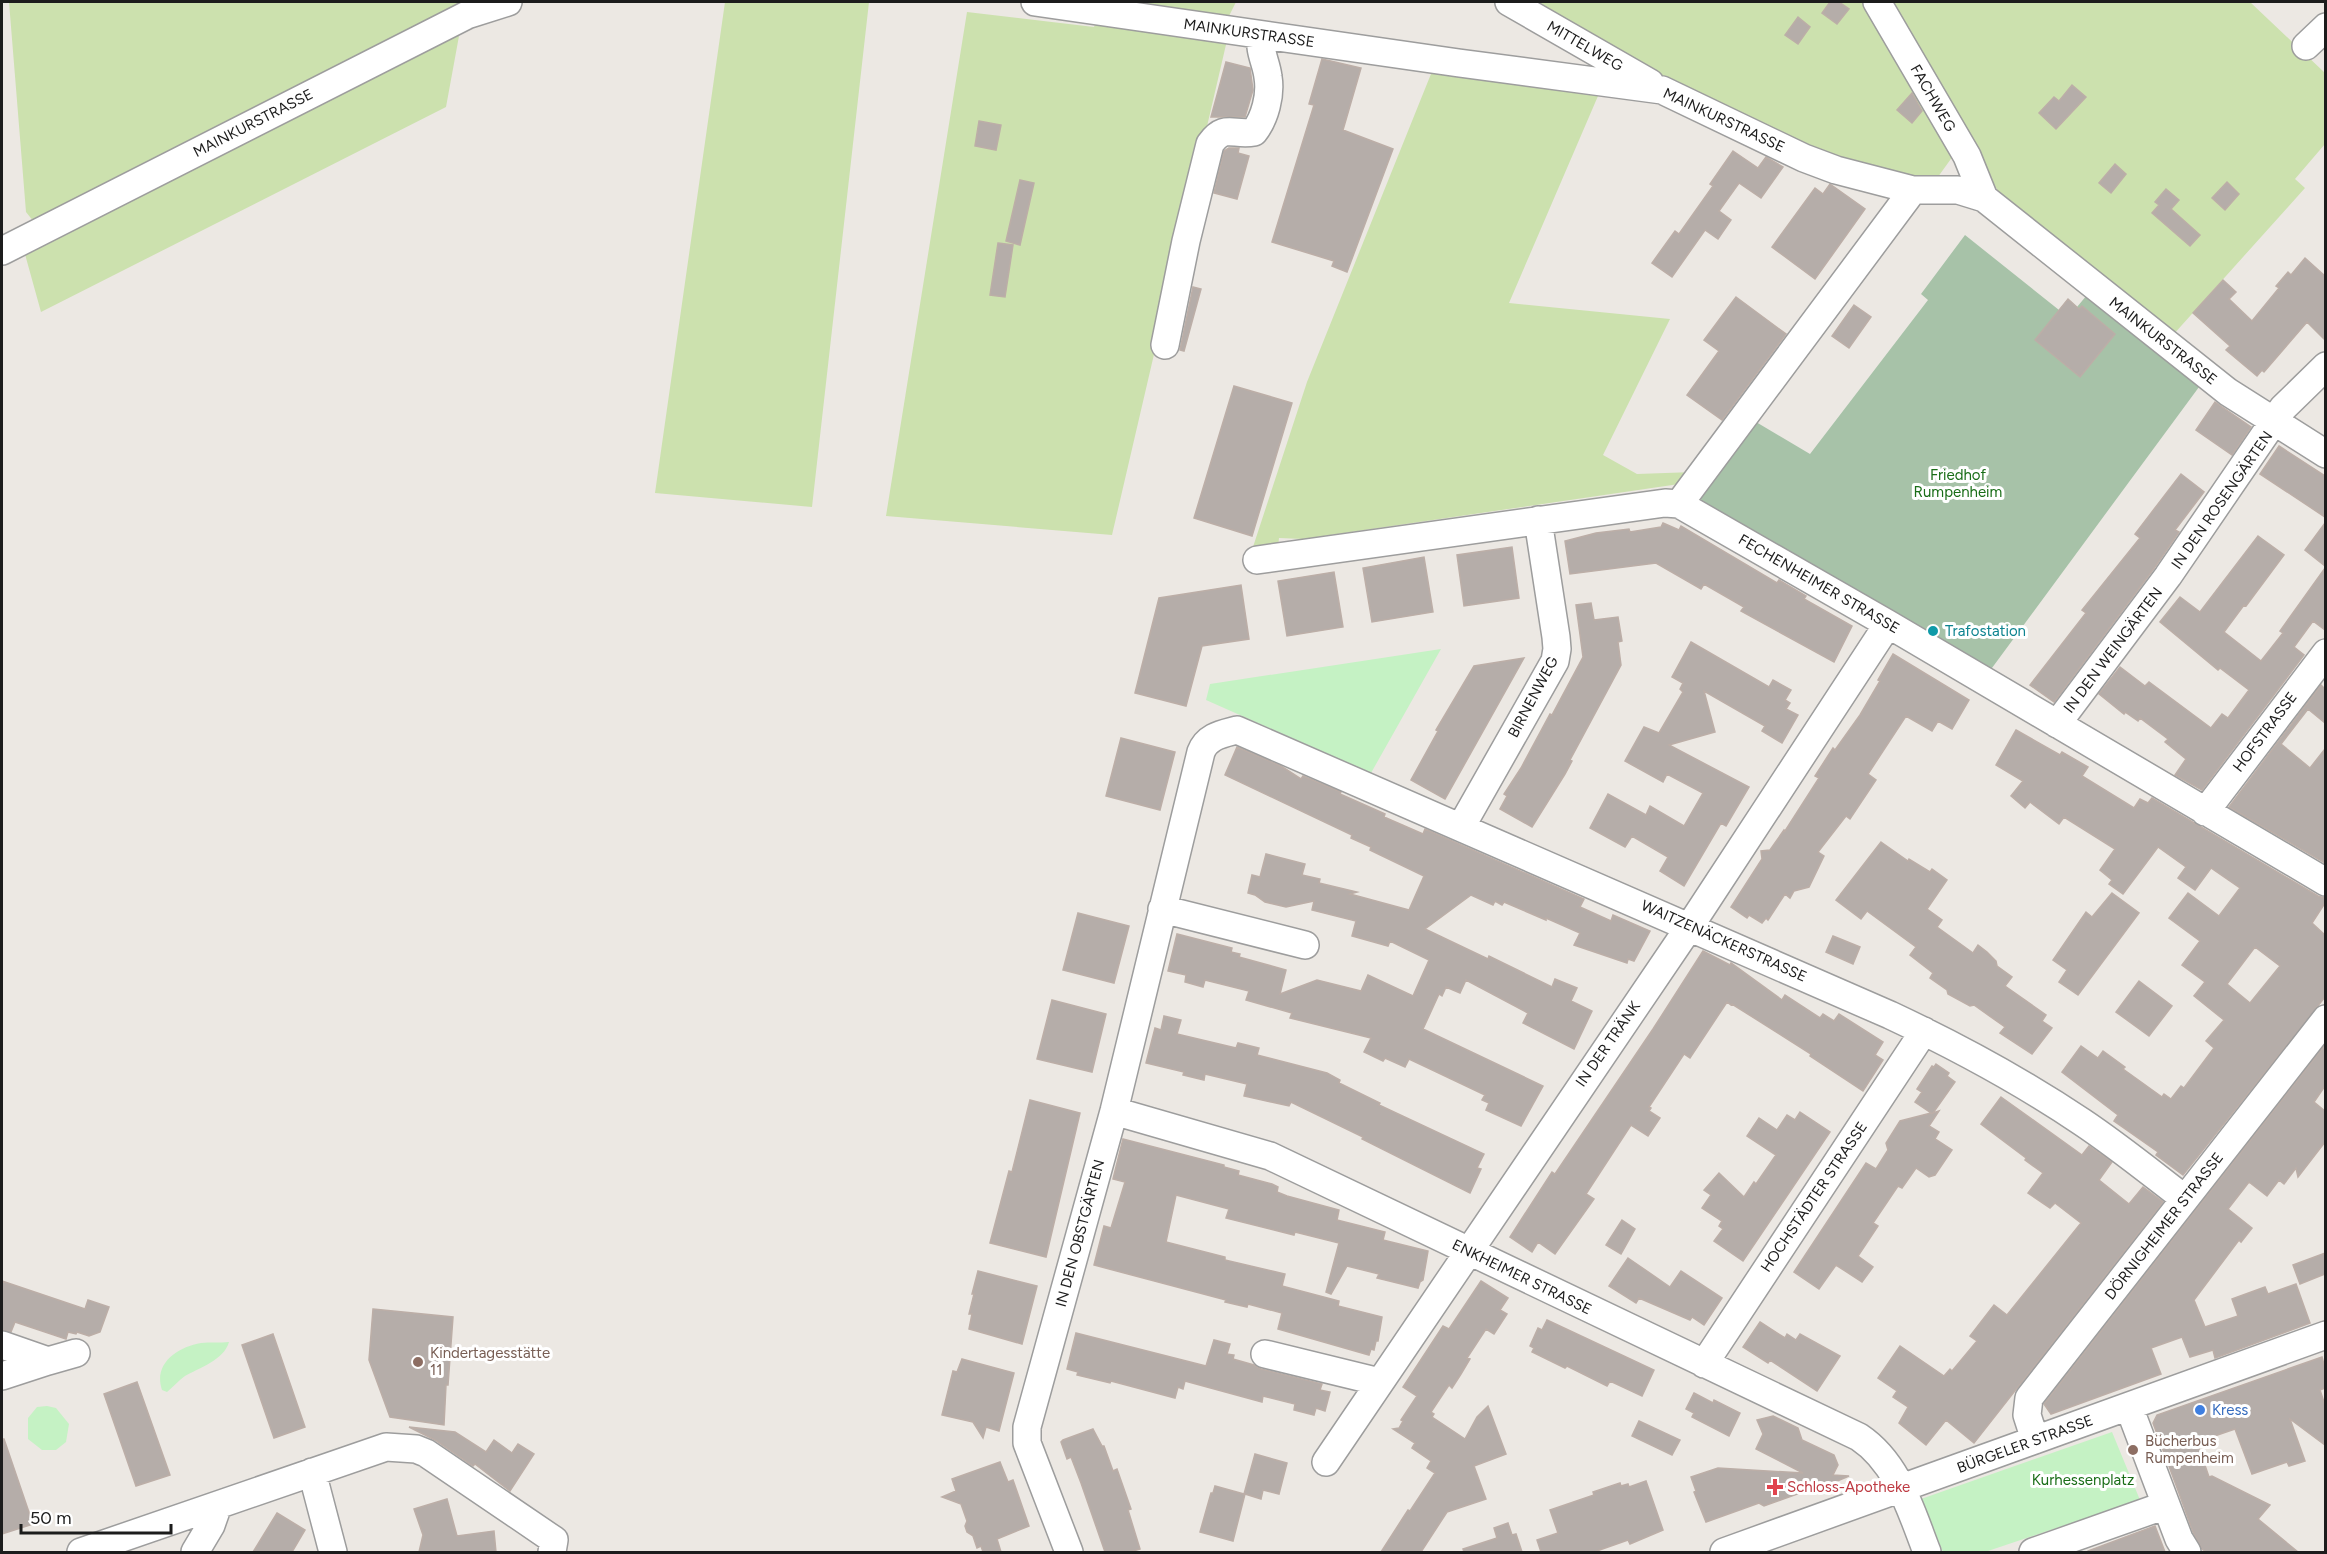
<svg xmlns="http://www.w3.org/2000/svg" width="2327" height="1554" viewBox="0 0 2327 1554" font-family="Figtree,sans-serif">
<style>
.grass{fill:#cce1ae}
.cemetery{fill:#a7c2a8}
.park{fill:#c5f2c4}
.building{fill:#b5ada9;stroke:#bcaea7;stroke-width:1.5;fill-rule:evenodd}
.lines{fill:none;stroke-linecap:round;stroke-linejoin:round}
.minor-casing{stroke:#9d9d9d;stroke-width:30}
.minor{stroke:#fff;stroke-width:27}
.culture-dot{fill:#0f9aa8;stroke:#fff;stroke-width:2}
.education-dot{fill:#8d6e63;stroke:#fff;stroke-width:2}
.shop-dot{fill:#3f7fe0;stroke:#fff;stroke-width:2}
.health-dot{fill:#e0444e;stroke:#fff;stroke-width:2}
.labels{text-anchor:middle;stroke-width:6;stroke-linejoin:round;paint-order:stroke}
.street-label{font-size:15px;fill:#1c1c1c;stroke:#fff}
.park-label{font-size:15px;fill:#196d17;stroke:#fff}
.culture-label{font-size:15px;fill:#0d838f;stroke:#fff;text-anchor:start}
.education-label{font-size:15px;fill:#785e54;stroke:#fff;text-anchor:start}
.shop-label{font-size:15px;fill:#366cbe;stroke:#fff;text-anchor:start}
.health-label{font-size:15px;fill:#be3a42;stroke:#fff;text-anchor:start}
</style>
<rect width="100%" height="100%" fill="#ece8e3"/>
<path class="grass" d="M9 2H462L451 16 34 222 26 212Z
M725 2H869L812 507 655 493Z
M1086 2H1236L1226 22Z
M1519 2H2250L2325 73V144L2295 179 2305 188 2173 335 2004 201 1966 138 1935 181 1858 169 1616 60Z
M967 12 1094 27 1098 17 1228 36 1112 535 886 516Z
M450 32 459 36 446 107 41 312 23 247Z
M1435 64 1601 89 1509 303 1670 319 1603 455 1637 474 1694 472 1686 483 1303 539 1279 538 1278 547 1252 550 1307 382Z"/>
<path class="cemetery" d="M1965 235 2059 310 2068 299 2077 307 2087 295 2199 387 1989 672 1701 503 1700 488 1751 419 1810 454 1928 300 1921 294Z"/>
<path class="park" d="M1441 649 1371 773 1206 700 1210 684Z
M229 1342C224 1360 199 1368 185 1376 179 1380 173 1387 167 1392L162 1390C153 1364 177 1347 201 1343 210 1342 220 1343 229 1342Z
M47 1406 56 1408 69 1424 66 1442 56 1450H42L28 1439V1418L37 1407Z
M2112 1432 2140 1500 1985 1552H1943L1921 1499Z"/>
<path class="building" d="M1830 2H1839L1849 9 1837 24 1822 13Z
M1798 17 1810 27 1798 44 1785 35Z
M1322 59 1361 68 1343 130 1393 149 1347 272 1332 266 1334 261 1272 242 1314 105 1309 104Z
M1226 62 1250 68 1253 90 1245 117H1211Z
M2072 85 2086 97 2056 129 2039 113 2054 97 2059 101Z
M1912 93 1922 111 1912 123 1897 110Z
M979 121 1001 125 996 150 975 146Z
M1229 148H1239L1238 153 1249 156 1237 199 1214 193 1224 151Z
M1733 151 1758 168 1766 157 1783 167 1761 198 1739 183 1719 211 1731 220 1718 239 1705 230 1672 277 1652 263 1675 231 1679 234 1713 186 1710 184Z
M2115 164 2126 174 2111 193 2099 183Z
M1020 180 1034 183 1020 245 1006 241Z
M2227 182 2239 194 2225 210 2212 198Z
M1830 184 1865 209 1815 279 1772 247 1815 188 1823 194Z
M2166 189 2179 200 2171 209 2200 235 2190 246 2152 213 2159 205 2155 202Z
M998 243 1013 245 1005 297 990 295Z
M2305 258 2325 276V340L2307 322 2264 372 2262 370 2257 376 2226 350 2230 346 2193 313 2223 280 2236 292 2229 299 2252 321 2279 288 2276 286 2288 272 2291 275Z
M1193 287 1201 289 1184 351 1180 350Z
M1736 297 1786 334 1722 420 1687 395 1719 351 1704 340Z
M2068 299 2079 309 2082 306 2115 334 2080 377 2035 340Z
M1854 305 1871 317 1849 348 1832 336Z
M1234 386 1292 403 1252 536 1194 518Z
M2215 402 2251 427 2232 455 2196 430Z
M2279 446 2325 476V517L2260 474Z
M2181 474 2204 492 2175 530 2179 532 2155 567 2054 702 2030 685 2086 613 2082 610 2140 538 2135 534Z
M1663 523 1679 530 1681 526 1777 583 1779 580 1806 596 1804 599 1852 626 1834 662 1741 611 1744 607 1704 584 1701 589 1656 563 1570 574 1565 541 1596 533 1629 529 1630 532 1661 527Z
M2325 523V566L2305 550Z
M2258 536 2284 555 2246 606 2244 605 2224 632 2261 661 2283 633 2280 631 2325 568V630L2313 621 2294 647 2304 655 2202 790 2175 775 2186 759 2165 742 2168 739 2140 718 2138 721 2125 712 2124 714 2099 694 2120 667 2145 686 2149 682 2211 728 2222 714 2228 718 2249 690 2220 668 2218 670 2160 622 2180 597 2200 612Z
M1512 547 1519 598 1464 606 1457 555Z
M1424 557 1433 612 1372 622 1363 568Z
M1334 572 1343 627 1287 636 1278 581Z
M1241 585 1249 639 1202 646 1186 706 1135 693 1159 598Z
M1591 603 1594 620 1618 617 1622 641 1618 642 1621 665 1570 760 1572 761 1565 774 1532 827 1500 809 1507 796 1504 794 1521 768 1550 714 1552 715 1583 657 1576 605Z
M1691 642 1769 687 1773 680 1791 690 1785 700 1790 703 1786 709 1798 715 1782 743 1762 731 1765 726 1704 691 1715 732 1669 745 1749 787 1726 826 1721 823 1684 886 1660 871 1668 857 1632 836 1625 847 1590 828 1608 794 1646 815 1650 806 1684 826 1703 793 1667 774 1663 782 1625 761 1644 727 1659 733 1683 692 1680 689 1683 683 1672 677Z
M1893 654 1969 700 1952 729 1938 721 1932 731 1906 716 1868 774 1876 780 1850 819 1846 816 1818 852 1824 856 1809 887 1794 891 1790 898 1785 894 1768 920 1766 918 1762 923 1749 915 1747 918 1731 907 1762 859 1761 851 1770 850 1784 830 1785 831 1819 778 1815 776 1833 748 1835 750 1860 715 1880 681 1878 680Z
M1524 658 1445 799 1411 780 1438 731 1436 730 1474 666Z
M2321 685 2325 689V723L2308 709 2281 744 2310 768 2325 749V863L2229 807Z
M2016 730 2060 755 2062 752 2088 767 2082 776 2134 808 2140 799 2148 803 2152 798 2318 896 2325 898V903L2312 923 2325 935V997L2183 1175 2156 1155 2158 1152 2114 1121 2118 1115 2062 1072 2081 1046 2098 1058 2103 1051 2125 1067 2123 1069 2162 1097 2164 1094 2171 1099 2181 1086 2184 1088 2214 1048 2206 1041 2224 1020 2194 996 2205 982 2182 965 2200 941 2169 918 2188 893 2219 916 2240 888 2211 868 2195 890 2178 878 2186 867 2158 847 2123 894 2109 884 2112 880 2100 870 2115 849 2064 817 2059 824 2030 802 2025 808 2011 796 2023 781 1996 765ZM2255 947 2280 966 2250 1003 2227 984Z
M1121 738 1175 752 1160 810 1106 796Z
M1237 747 1281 766 1301 779 1303 776 1341 792 1340 794 1385 814 1384 817 1423 834 1425 829 1584 899 1580 907 1611 921 1613 915 1650 931 1634 961 1628 959 1627 963 1574 945 1580 933 1546 918V920L1504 902 1502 905 1495 901 1493 905 1471 895 1425 929 1488 959 1489 956 1552 987 1555 979 1577 988 1571 1001 1592 1011 1574 1049 1523 1023 1528 1013 1466 980 1460 993 1446 987 1442 996 1439 994 1423 1029 1543 1086 1521 1126 1486 1110 1489 1103 1482 1100 1485 1095 1426 1067 1409 1059 1405 1067 1385 1058 1383 1061 1364 1052 1371 1038 1290 1018 1292 1013 1246 1000 1249 991 1205 980 1203 987 1185 982 1186 975 1168 971 1177 934 1232 948 1231 952 1240 954 1239 957 1286 970 1280 994 1317 980 1361 991 1368 975 1413 996 1429 960 1390 941 1388 946 1352 936 1356 921 1312 910 1314 901 1286 907 1265 902 1255 895 1248 893 1252 875 1260 877 1266 854 1305 864 1302 875 1320 879 1319 883 1357 892 1350 894 1409 910 1424 876 1370 850 1371 847 1351 838 1352 835 1225 775Z
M1881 842 1908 861 1909 859 1930 872 1932 869 1947 880 1927 909 1942 920 1937 927 1973 953 1978 945 1987 952 1996 961 1997 966 2012 977 2005 986 2046 1015 2042 1021 2052 1028 2032 1054 2000 1033 2005 1027 1974 1005 1970 1006 1948 994 1947 990 1930 978 1933 973 1910 955 1916 947 1867 911 1861 919 1836 900Z
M2112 893 2139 913 2078 995 2059 982 2067 970 2053 960 2086 912 2092 917Z
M1078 913 1129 926 1114 983 1063 970Z
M1833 936 1860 947 1853 964 1826 952Z
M1703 951 1730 965 1731 963 1782 1000 1785 995 1820 1018 1823 1014 1834 1021 1839 1014 1883 1042 1875 1055 1883 1060 1863 1091 1810 1056 1811 1054 1732 1004 1731 1005 1727 1002 1690 1058 1684 1054 1649 1107 1651 1108 1649 1111 1660 1118 1648 1136 1631 1125 1586 1194 1594 1199 1555 1254 1538 1242 1532 1252 1510 1237 1552 1172 1555 1174 1653 1029Z
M2139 981 2172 1006 2149 1036 2116 1012Z
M1052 1000 1106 1014 1092 1072 1037 1059Z
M1164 1016 1181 1020 1177 1034 1236 1048 1238 1043 1259 1048 1257 1055 1327 1073 1340 1080 1339 1083 1380 1103 1379 1105 1484 1154 1477 1168 1481 1169 1470 1193 1362 1139 1363 1137 1291 1102 1289 1106 1244 1096 1247 1084 1205 1074 1204 1080 1183 1075 1184 1072 1146 1063 1155 1028 1161 1030Z
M2325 1045V1086L2314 1102 2325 1111V1142L2298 1177 2296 1168 2284 1184 2279 1180 2267 1196 2249 1182 2228 1209 2252 1228 2241 1242 2239 1240 2194 1300 2205 1327 2238 1316 2232 1299 2265 1287 2268 1294 2296 1284 2310 1323 2215 1358 2213 1350 2190 1357 2182 1337 2151 1348 2161 1374 2051 1414 2044 1404Z
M1936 1064 1949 1073 1947 1076 1955 1082 1933 1113 1939 1111 1929 1126 1939 1132 1935 1139 1952 1150 1935 1175 1929 1177 1916 1168 1902 1188 1898 1186 1873 1223 1878 1226 1858 1256 1873 1267 1862 1282 1836 1265 1819 1289 1794 1272 1866 1163 1876 1169 1888 1150 1886 1143 1900 1121 1931 1113 1915 1102 1922 1092 1917 1089 1932 1066 1934 1067Z
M2001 1097 2082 1155 2089 1146 2112 1162 2099 1180 2129 1204 2143 1187 2163 1202 1974 1443 1946 1420 1926 1445 1899 1423 1908 1407 1893 1397 1897 1391 1878 1378 1900 1346 1944 1376 1950 1369 1952 1371 1977 1341 1970 1336 1994 1305 2007 1315 2081 1223 2055 1203 2050 1208 2028 1193 2043 1173 2025 1160 2026 1158 1981 1124Z
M1030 1100 1080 1113 1046 1257 990 1243 1009 1171 1012 1172Z
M1800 1112 1830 1132 1743 1261 1714 1241 1723 1229 1719 1226 1722 1221 1702 1208 1711 1195 1704 1190 1719 1173 1744 1197 1754 1182 1756 1184 1776 1155 1747 1136 1759 1118 1777 1130 1787 1115 1795 1120Z
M1123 1139 1224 1165V1167L1239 1171 1238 1175 1272 1184 1278 1187 1277 1192 1287 1196 1339 1210 1337 1220 1385 1232 1383 1240 1428 1251 1423 1280 1420 1282 1418 1288 1377 1278 1379 1274 1347 1266 1331 1294 1326 1292 1339 1243 1295 1232 1294 1235 1226 1218 1229 1209 1176 1195 1166 1242 1225 1257V1260L1285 1274 1282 1286 1339 1301 1338 1306 1382 1317 1378 1341H1376L1374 1350 1371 1349 1369 1355 1278 1329 1282 1313 1248 1304 1247 1307 1225 1302 1226 1300 1094 1265 1104 1226 1111 1228 1125 1182 1113 1179Z
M1622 1220 1635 1229 1621 1254 1606 1245Z
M2325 1253V1274L2300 1284 2293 1265Z
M1628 1258 1670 1287 1681 1271 1722 1298 1704 1325 1692 1317 1690 1320 1639 1298 1636 1303 1609 1286Z
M978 1271 1037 1286 1022 1344 969 1329 972 1314H969L974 1294H972Z
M2 1281 85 1309 88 1300 109 1307 100 1332 89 1336 77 1332 76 1334 68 1332 66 1339 15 1322 11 1332 2 1330Z
M1481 1281 1508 1298 1500 1310 1507 1314 1494 1334 1486 1329 1467 1358 1470 1359 1461 1374 1452 1388 1449 1385 1431 1412 1434 1414 1432 1417 1465 1439 1477 1417 1488 1406 1506 1454 1474 1466 1486 1499 1447 1512 1421 1552H1381L1408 1510 1410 1511 1435 1473 1427 1468 1431 1461 1412 1448 1415 1443 1393 1429 1399 1428 1403 1421 1401 1420 1417 1396 1403 1387 1443 1326 1449 1329Z
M373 1309 453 1317 448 1385H446L444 1425 390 1417 369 1360Z
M1547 1320 1654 1370 1642 1396 1610 1381 1607 1386 1567 1366 1565 1368 1532 1352 1534 1348 1530 1346 1538 1328 1542 1330Z
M1760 1322 1785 1338 1787 1334 1796 1340 1800 1334 1840 1356 1817 1391 1770 1360 1768 1363 1743 1347Z
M1076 1333 1206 1366 1214 1340 1230 1344 1227 1354 1234 1355 1233 1359 1254 1365 1261 1369 1322 1384 1320 1390 1330 1392 1325 1411 1316 1408 1314 1415 1294 1410 1295 1404 1263 1396 1262 1402 1185 1381 1183 1389 1178 1387 1175 1398 1111 1381 1110 1383 1077 1375 1078 1372 1067 1369Z
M273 1334 305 1427 274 1438 242 1345Z
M2322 1357 2325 1368V1388L2320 1390 2325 1405V1445L2290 1419 2305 1461 2289 1466 2287 1462 2252 1474 2235 1429 2197 1442 2209 1477 2212 1476 2270 1505 2258 1519 2298 1552H2206L2202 1549 2193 1532 2176 1485 2153 1423 2157 1415Z
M962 1359 1014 1373 999 1431 986 1427 983 1438 973 1422 942 1415 953 1371 957 1372Z
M137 1382 170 1475 136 1486 104 1394Z
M1694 1393 1713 1403 1714 1400 1740 1413 1729 1436 1692 1417 1694 1413 1686 1409Z
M1773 1416 1798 1428 1802 1440 1834 1455 1838 1465 1833 1475 1849 1476 1828 1485 1825 1484 1764 1506 1759 1503 1706 1522 1694 1492 1696 1491 1691 1477 1718 1468 1803 1473 1756 1449 1763 1434 1757 1420Z
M1639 1421 1680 1440 1672 1455 1632 1436Z
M409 1427 455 1432 486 1452 494 1440 512 1453 518 1444 534 1454 510 1491 475 1464 473 1466 435 1440Z
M1093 1429 1102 1446H1104L1113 1471 1117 1469 1131 1509 1128 1510 1140 1549 1130 1552H1105L1081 1483 1071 1457 1067 1459 1061 1442 1063 1440Z
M2 1439H4L33 1524 2 1534Z
M1255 1454 1287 1463 1279 1494 1263 1490 1261 1499 1245 1494 1233 1541 1200 1532 1211 1493H1213L1215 1486 1244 1494Z
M1000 1462 1008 1482 1013 1480 1029 1526 997 1539 1001 1552H983L981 1546 977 1548 973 1536 967 1532 965 1526 967 1521 961 1504 942 1497 956 1491 952 1479Z
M1646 1481 1663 1530 1630 1544 1628 1540 1594 1552H1541L1537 1540 1558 1533 1550 1510 1594 1495 1593 1492 1620 1483 1621 1486 1628 1484 1629 1487Z
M447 1499 457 1536 494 1531 496 1552H419L423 1535 414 1509Z
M277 1513 305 1530 292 1552H253Z
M1508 1523 1512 1535 1516 1534 1522 1552H1464L1463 1549 1497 1538 1494 1528Z
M2155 1526 2165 1552H2088V1551Z"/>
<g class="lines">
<g class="minor-casing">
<path id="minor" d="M1035 2 1459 63 1662 90 1804 158 1836 170 1913 190H1958L1984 198 2228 392 2326 454
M1509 2 1650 83
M1877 2 1967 156 1984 198
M2306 46 2326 27
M2 251 467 15 508 2
M1165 345 1186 241 1210 144C1225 123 1233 136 1254 132 1265 118 1271 95 1268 77 1266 61 1259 53 1261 35
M1679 504 1913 190
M1257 560 1665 503 1679 504 1888 624 2326 882
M2057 724 2168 576 2283 408 2326 366
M2205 812 2326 653
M1461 827 1555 661 1557 649 1556 637 1538 520
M1162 909 1305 945
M1114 1111 1270 1156 1859 1437C1898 1463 1911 1511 1927 1552
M2 1345 48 1361 2 1376
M1265 1354 1380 1382
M48 1361 76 1353
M1704 1364 1924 1031
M2129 1407 2179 1539 2187 1552
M2035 1440 2027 1415 2029 1398 2326 1019
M1326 1462 1690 926 1888 624
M312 1472 333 1552
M81 1552 386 1447 416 1449 426 1453 554 1540 552 1552
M195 1552 211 1525 218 1505
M1069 1552 1027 1443V1427L1114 1111 1201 752C1207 736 1222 734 1237 730L1890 1015C1956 1046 2021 1081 2082 1122 2118 1146 2151 1173 2185 1199
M1724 1552 2326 1335
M2033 1552 2166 1505"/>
</g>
<use href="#minor" class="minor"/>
</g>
<circle class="culture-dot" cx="1933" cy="631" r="6"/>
<g class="education-dot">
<circle cx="418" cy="1362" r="6"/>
<circle cx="2133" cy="1450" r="6"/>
</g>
<circle class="shop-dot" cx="2200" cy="1410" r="6"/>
<path class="health-dot" d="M1772 1478h6v6h6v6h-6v6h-6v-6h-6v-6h6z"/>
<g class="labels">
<g class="street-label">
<text transform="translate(1249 33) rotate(8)" y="5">MAINKURSTRASSE</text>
<text transform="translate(1585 46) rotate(30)" y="5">MITTELWEG</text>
<text transform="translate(1933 98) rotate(60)" y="5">FACHWEG</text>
<text transform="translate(1724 120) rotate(25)" y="5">MAINKURSTRASSE</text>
<text transform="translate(253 123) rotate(-27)" y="5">MAINKURSTRASSE</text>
<text transform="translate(2163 341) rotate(38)" y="5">MAINKURSTRASSE</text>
<text transform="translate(2222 500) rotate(-55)" y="5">IN DEN ROSENGÄRTEN</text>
<text transform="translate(1819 584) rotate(30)" y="5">FECHENHEIMER STRASSE</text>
<text transform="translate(2113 650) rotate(-53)" y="5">IN DEN WEINGÄRTEN</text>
<text transform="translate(1533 697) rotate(-62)" y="5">BIRNENWEG</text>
<text transform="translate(2265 732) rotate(-53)" y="5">HOFSTRASSE</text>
<text transform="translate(1724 941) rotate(24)" y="5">WAITZENÄCKERSTRASSE</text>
<text transform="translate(1608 1044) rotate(-55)" y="5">IN DER TRÄNK</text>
<text transform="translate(1814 1197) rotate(-56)" y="5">HOCHSTÄDTER STRASSE</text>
<text transform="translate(2164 1226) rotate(-52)" y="5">DÖRNIGHEIMER STRASSE</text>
<text transform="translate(1080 1233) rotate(-75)" y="5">IN DEN OBSTGÄRTEN</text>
<text transform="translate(1522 1277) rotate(26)" y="5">ENKHEIMER STRASSE</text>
<text transform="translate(2025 1444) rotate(-20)" y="5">BÜRGELER STRASSE</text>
</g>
<g class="park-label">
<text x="1958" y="480">Friedhof<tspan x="1958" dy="17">Rumpenheim</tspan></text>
<text x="2083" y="1485">Kurhessenplatz</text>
</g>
<g class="culture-label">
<text x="1945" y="636">Trafostation</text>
</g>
<g class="education-label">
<text x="430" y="1358">Kindertagesstätte<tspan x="430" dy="17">11</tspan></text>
<text x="2145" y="1446">Bücherbus<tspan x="2145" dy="17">Rumpenheim</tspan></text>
</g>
<g class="shop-label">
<text x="2212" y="1415">Kress</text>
</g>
<g class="health-label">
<text x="1787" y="1492">Schloss-Apotheke</text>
</g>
</g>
<rect width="2327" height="1554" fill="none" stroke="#1c1c1c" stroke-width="6"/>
<path d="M21 1524v9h150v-9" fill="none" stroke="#1c1c1c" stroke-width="3"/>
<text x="30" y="1524" font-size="18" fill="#1c1c1c" stroke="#ffffff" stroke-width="4.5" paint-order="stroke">50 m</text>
</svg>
